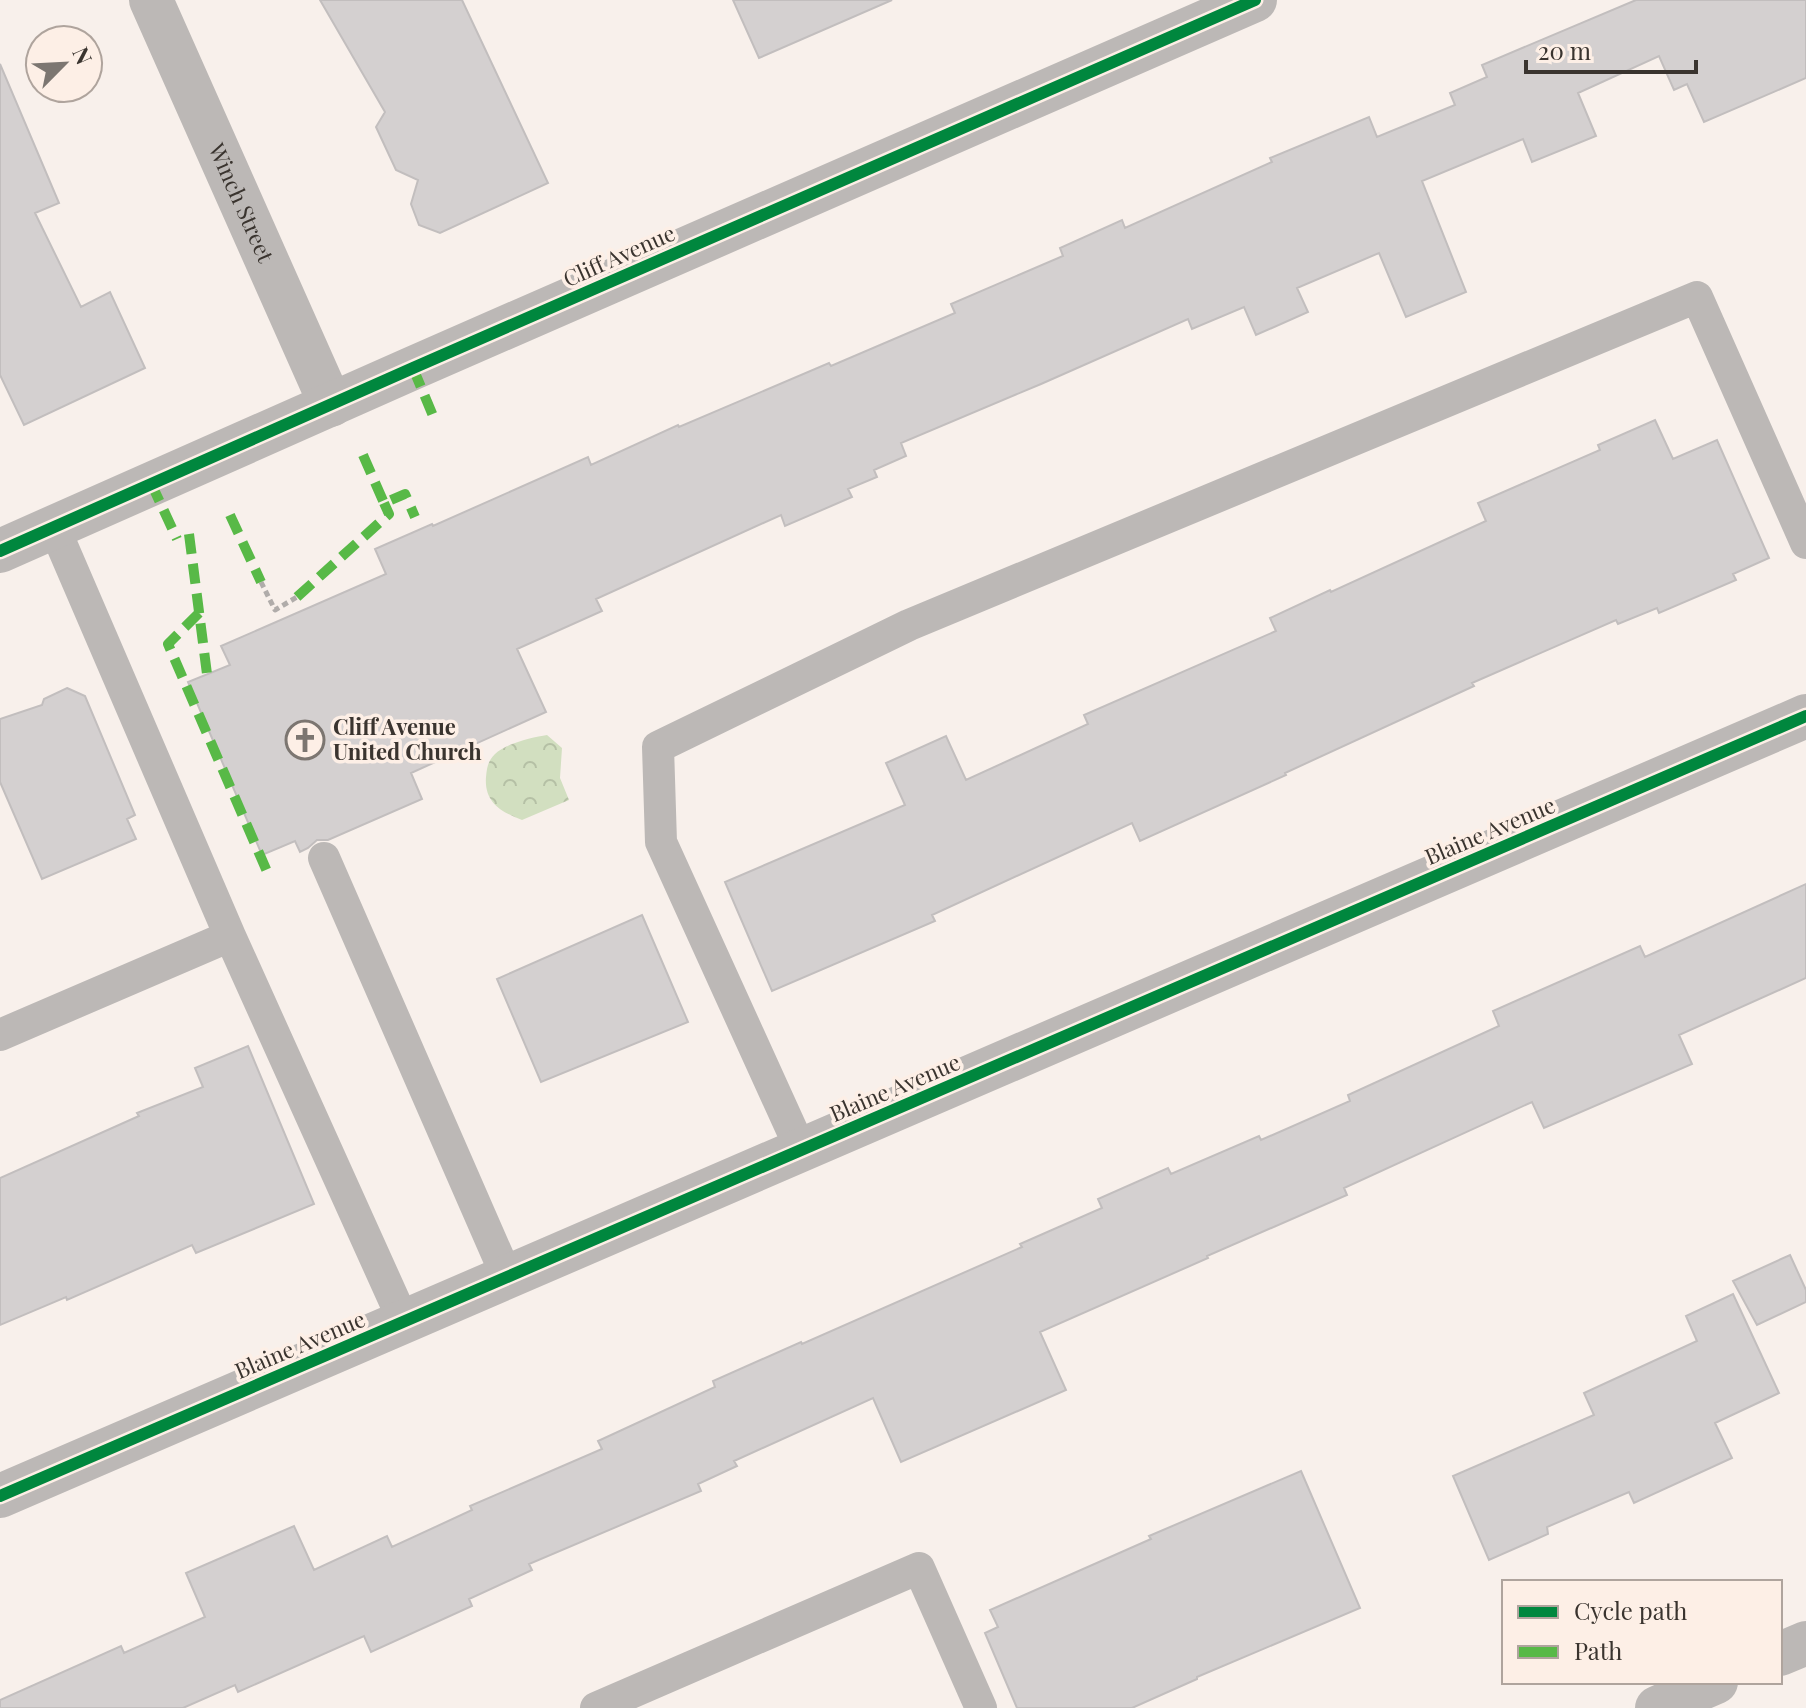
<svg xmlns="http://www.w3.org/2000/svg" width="1806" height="1708" viewBox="0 0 1806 1708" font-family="'Playfair Display',serif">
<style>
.park{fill:url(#park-crowns)}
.building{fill:#d4d0d0;stroke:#c2bebe;stroke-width:2}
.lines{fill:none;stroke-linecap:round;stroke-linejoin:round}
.path{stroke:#b0acaa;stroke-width:5;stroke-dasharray:6 4;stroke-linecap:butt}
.service{stroke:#bcb8b6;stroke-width:32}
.minor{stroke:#bcb8b6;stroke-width:44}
.quiet{stroke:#58b947;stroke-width:10;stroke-dasharray:20 10;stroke-linecap:butt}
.cycleway-casing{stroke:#fdefe6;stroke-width:17}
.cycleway{stroke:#00873e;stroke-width:12}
.labels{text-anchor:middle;stroke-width:7;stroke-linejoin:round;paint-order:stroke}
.street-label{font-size:22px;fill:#3a342f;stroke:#fdefe6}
.poi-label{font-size:22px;font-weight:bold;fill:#3a342f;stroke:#fdefe6;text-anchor:start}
</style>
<defs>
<pattern id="park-crowns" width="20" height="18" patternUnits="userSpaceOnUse" patternTransform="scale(2)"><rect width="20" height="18" fill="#d2dfc0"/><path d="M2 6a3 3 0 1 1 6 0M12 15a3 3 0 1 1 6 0" fill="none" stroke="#b5c0a5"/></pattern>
</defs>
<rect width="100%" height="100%" fill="#f8f0eb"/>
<path class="park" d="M547 735 562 748 560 778 569 800 522 820C501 812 484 802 486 777 487 767 488 761 495 754 505 744 533 737 547 735Z"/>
<path class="building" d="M320 0H462L548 183 440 233 419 225 411 204 418 180 396 170 376 127 385 112Z
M733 0H892L759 58Z
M1636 0H1806V78L1704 122 1687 84 1674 90 1659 56 1578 93 1596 136 1532 162 1523 139 1422 181 1466 292 1406 317 1379 253 1297 288 1308 312 1256 335 1244 307 1192 329 1188 319 1041 384 901 443 906 456 874 470 877 477 848 489 852 497 785 526 781 515 596 599 602 611 517 649 546 712 411 773 422 799 328 840H317L308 848 300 852 295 841 262 855 188 682 230 665 221 646 386 574 375 549 432 524 433 526 588 457 591 465 678 425 679 427 829 363 831 366 955 313 951 304 1063 256 1060 248 1122 220 1125 228 1272 162 1270 158 1369 117 1377 137 1455 105 1450 93 1487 77 1482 65Z
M0 64 59 203 35 213 81 307 110 292 145 368 24 425 0 375Z
M1655 420 1673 459 1717 440 1769 558 1733 574 1736 580 1659 613 1657 608 1618 624 1616 620 1472 683 1474 686 1285 773 1286 775 1140 841 1132 823 932 915 935 921 772 991 725 882 905 805 886 763 946 736 966 780 1088 724 1084 715 1276 631 1270 618 1330 590 1331 592 1486 521 1478 503 1600 450 1598 445Z
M67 688 85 696 135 815 127 819 136 839 42 879 0 782V719L42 705 44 699Z
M1806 884V978L1679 1035 1692 1064 1544 1128 1532 1102 1344 1188 1347 1195 1207 1256 1208 1258 1040 1332 1066 1390 901 1462 873 1398 734 1461 737 1466 698 1484 701 1491 529 1564 532 1570 469 1599 472 1606 371 1652 364 1636 238 1692 235 1685 183 1708H0V1700L121 1646 124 1653 205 1617 186 1573 294 1526 314 1570 387 1536 392 1547 472 1510 470 1506 602 1449 598 1441 715 1387 713 1381 801 1342 802 1344 1022 1247 1020 1244 1102 1208 1098 1199 1168 1168 1171 1174 1259 1136 1261 1140 1350 1101 1348 1095 1499 1026 1493 1011 1640 946 1645 957Z
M642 915 688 1022 541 1082 497 979Z
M248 1046 314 1204 196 1253 192 1245 67 1300 66 1297 0 1325V1178L139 1116 137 1113 203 1087 195 1068Z
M1790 1255 1806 1290V1302L1757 1325 1733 1281Z
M1733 1294 1779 1393 1715 1423 1732 1458 1634 1503 1629 1492 1547 1527 1548 1534 1489 1560 1453 1476 1594 1415 1584 1393 1697 1341 1686 1316Z
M1301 1471 1360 1608 1197 1677V1679L1132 1708H1017L985 1633 998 1627 990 1610 1151 1539 1149 1536Z"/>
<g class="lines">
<path class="path" d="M261 582 275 610 297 597"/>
<path class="service" d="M324 858 507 1277
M230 936 404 1322
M0 1035 230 936 54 527
M801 1150 661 842 658 747 909 625 1697 297 1806 543
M596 1708 919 1568 981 1708"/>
<g class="minor">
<path id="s1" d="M151 0 331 405"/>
<path d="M0 551 413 368 1255 0"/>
<path d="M0 1496 1806 716"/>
<path d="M1780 1654 1806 1643"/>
<path d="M1657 1708 1716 1682"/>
</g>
<path class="quiet" d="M413 368 436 423
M363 455 384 503 405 494 415 517
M151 483 177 539
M230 515 261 582
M189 534 207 674
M297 597 389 514 384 503
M199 613 168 644 269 876"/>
<g class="cycleway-casing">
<path id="cycleway" d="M0 551 413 368 1255 0
M0 1496 1806 716"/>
</g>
<use href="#cycleway" class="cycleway"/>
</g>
<defs>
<g id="church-ring" transform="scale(2)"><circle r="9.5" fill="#fdefe6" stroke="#7c7671" stroke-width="1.5"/><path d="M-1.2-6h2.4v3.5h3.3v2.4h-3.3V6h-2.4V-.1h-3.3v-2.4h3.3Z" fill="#7c7671"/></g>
</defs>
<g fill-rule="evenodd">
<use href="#church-ring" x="305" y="740"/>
</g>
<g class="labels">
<g class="street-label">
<text dy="8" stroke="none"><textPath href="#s1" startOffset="222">Winch Street</textPath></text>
<text transform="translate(619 256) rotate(-24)" y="8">Cliff Avenue</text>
<text transform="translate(1490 831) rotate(-23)" y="8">Blaine Avenue</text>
<text transform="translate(895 1088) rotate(-23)" y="8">Blaine Avenue</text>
<text transform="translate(300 1345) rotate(-23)" y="8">Blaine Avenue</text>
</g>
<g class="poi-label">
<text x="333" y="735">Cliff Avenue<tspan x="333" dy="25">United Church</tspan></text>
</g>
</g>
<rect x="1502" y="1580" width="280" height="104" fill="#fdefe6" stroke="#afa49d" stroke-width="2"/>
<rect x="1518" y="1606" width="40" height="12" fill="#00873e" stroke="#afa49d" stroke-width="2"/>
<text x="1574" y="1620" font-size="24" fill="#3a342f">Cycle path</text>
<rect x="1518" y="1646" width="40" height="12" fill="#58b947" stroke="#afa49d" stroke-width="2"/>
<text x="1574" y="1660" font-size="24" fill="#3a342f">Path</text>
<g transform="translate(64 64) rotate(66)"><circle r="38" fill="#fdefe6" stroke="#afa49d" stroke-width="2"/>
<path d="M0-6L14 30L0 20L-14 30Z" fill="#7c7671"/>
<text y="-12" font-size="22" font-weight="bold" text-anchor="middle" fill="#3a342f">N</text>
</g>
<path d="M1526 60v12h170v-12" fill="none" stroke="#3a342f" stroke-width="4"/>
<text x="1538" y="60" font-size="24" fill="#3a342f" stroke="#fdefe6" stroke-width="6" paint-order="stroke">20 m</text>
</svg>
